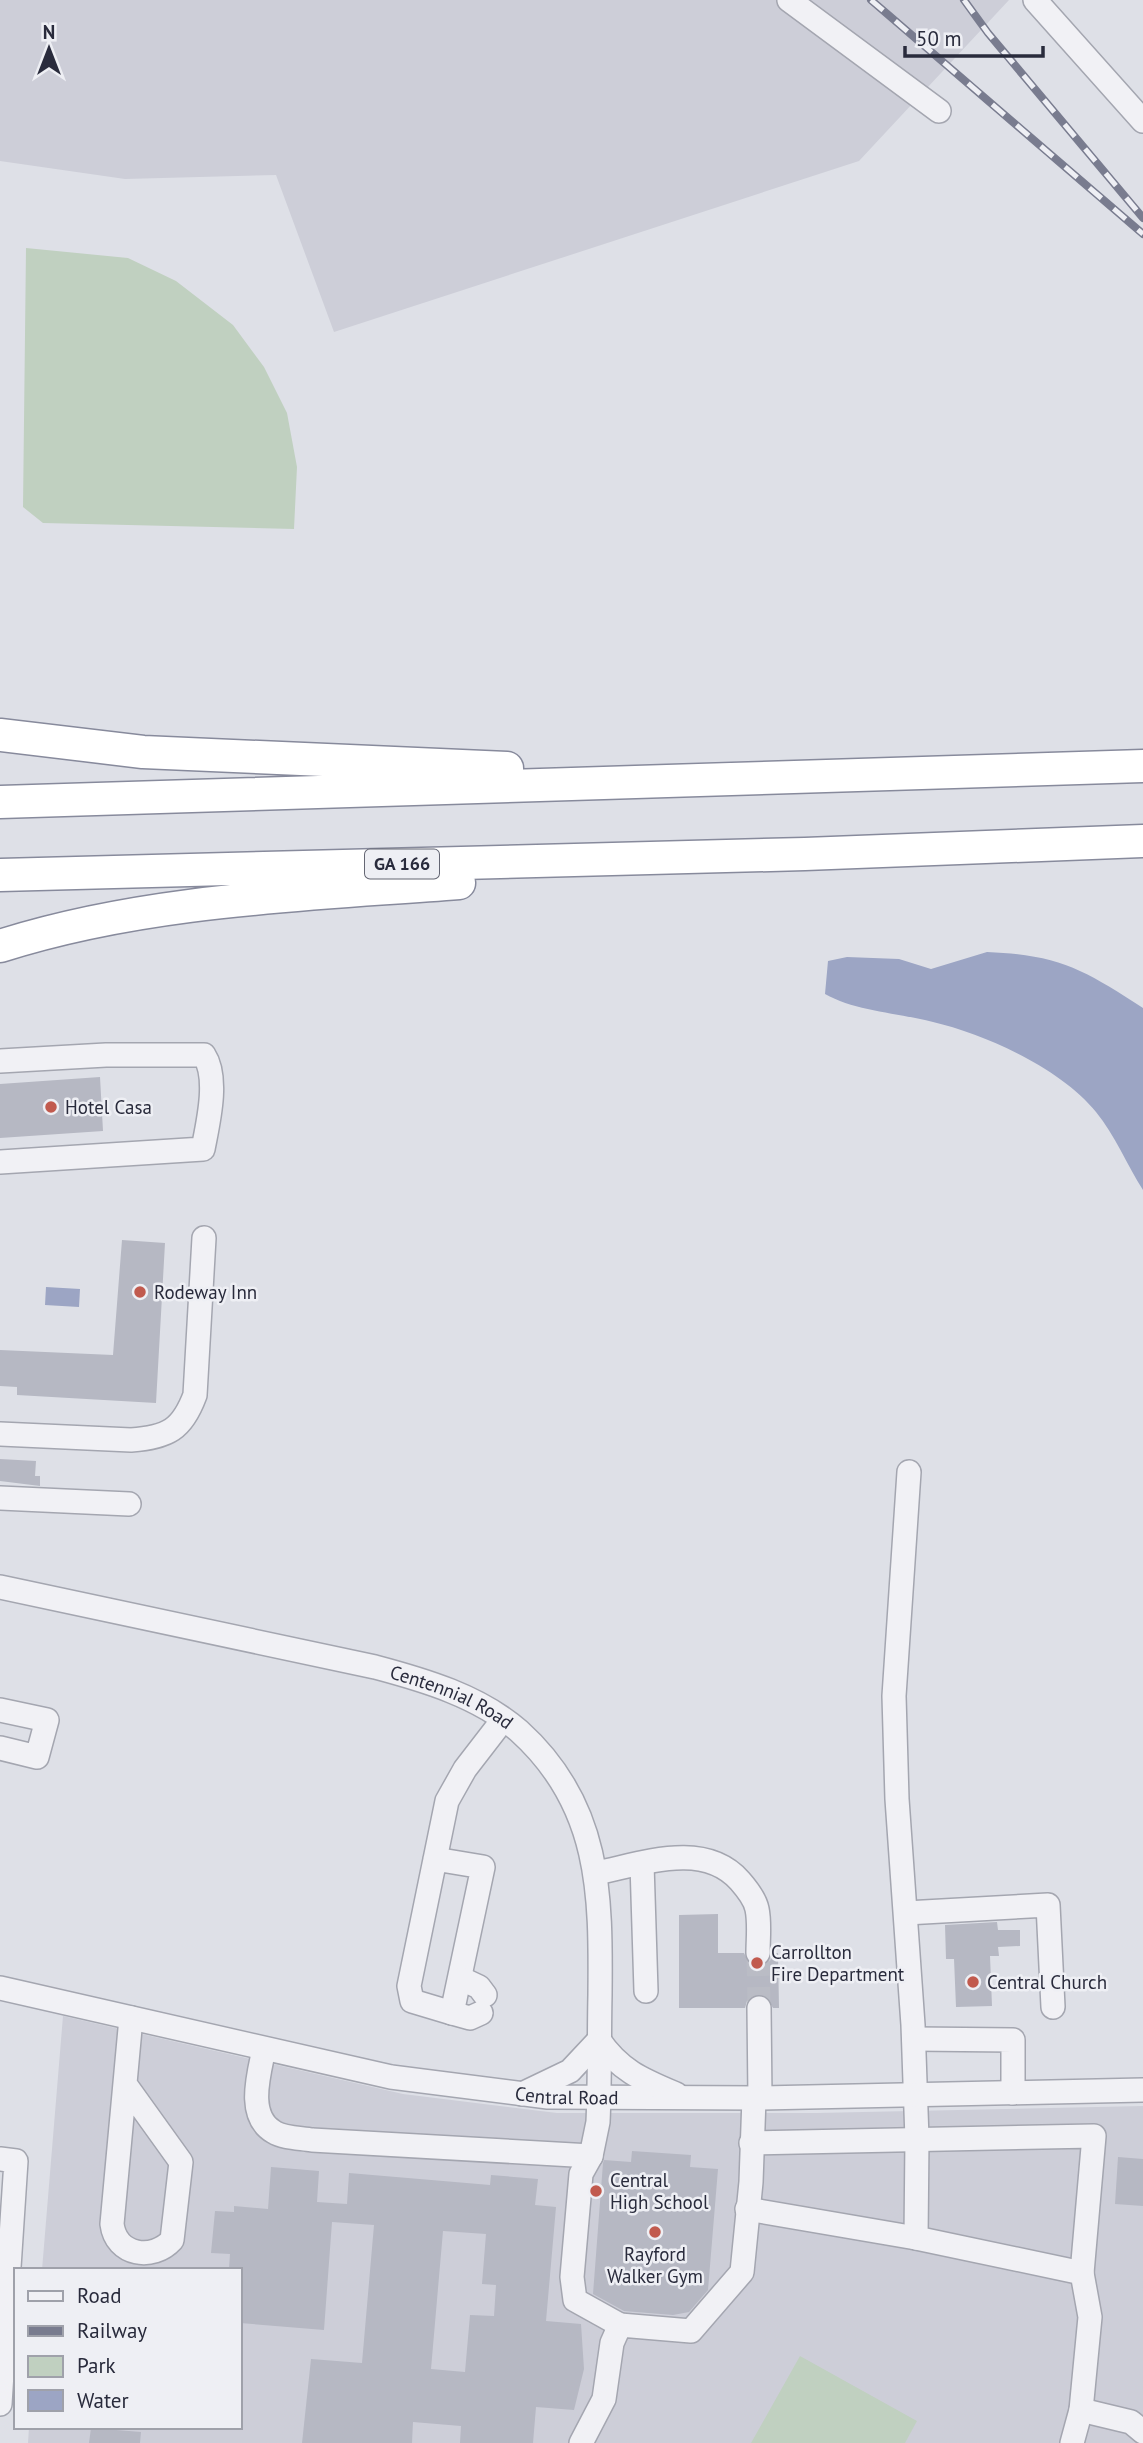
<svg xmlns="http://www.w3.org/2000/svg" width="1143" height="2443" viewBox="0 0 1143 2443" font-family="'PT Sans',sans-serif">
<style>
.built{fill:#cdced8}
.green{fill:#c0d0c0}
.water{fill:#9ca5c4}
.building{fill:#b6b8c3;fill-rule:evenodd}
.lines{fill:none;stroke-linecap:round;stroke-linejoin:round}
.minor-tunnel{stroke:#babcc5;stroke-width:23;stroke-dasharray:23 11;stroke-linecap:butt}
.minor-casing{stroke:#a4a6b0;stroke-width:26}
.highway-casing{stroke:#878a9c;stroke-width:35}
.minor{stroke:#f1f1f5;stroke-width:23}
.highway{stroke:#fff;stroke-width:32}
.rail-casing{stroke:#797c8f;stroke-width:8}
.rail{stroke:#eeeff4;stroke-width:5;stroke-dasharray:16;stroke-linecap:butt}
.poi-dot{fill:#c15a4e;stroke:#eeeff4;stroke-width:2.5}
.labels{text-anchor:middle;stroke-width:5;stroke-linejoin:round;paint-order:stroke}
.shield{fill:#eeeff4;stroke:#646673;stroke-width:2}
.shield-label{font-size:18px;font-weight:bold;fill:#292b3c}
.poi-label{font-size:19px;fill:#292b3c;stroke:#eeeff4;text-anchor:start}
.street-label{font-size:19px;fill:#292b3c;stroke:#eeeff4}
</style>
<rect width="100%" height="100%" fill="#dee0e7"/>
<path class="built" d="M0 0H1009L859 161 334 332 276 175 125 179 0 161Z
M63 2016 403 2094 557 2113H816L1143 2106V2443H28L29 2427H240V2270H42Z"/>
<path class="green" d="M26 248 128 258 176 281 233 325 264 367 287 413 297 467 294 529 43 523 23 507Z
M800 2356 917 2421 905 2443H751Z"/>
<path class="water" d="M987 952C1060 955 1084 970 1143 1008V1190C1127 1165 1115 1135 1096 1112 1062 1069 985 1034 933 1022 898 1013 855 1011 825 994L828 961 847 957 899 959 931 969Z
M46 1287 80 1289 79 1307 45 1305Z"/>
<path class="building" d="M100 1077 103 1131 0 1138V1084Z
M122 1240 165 1243 156 1403 17 1395V1387L0 1386V1350L113 1355Z
M0 1459 36 1461 35 1476H40V1486L0 1481Z
M718 1914V1953H744L750 1965 758 1967 770 1961 772 1953H778L779 2008H773L766 1996 758 1994 747 2001 745 2008H679V1915Z
M997 1922 998 1930H1020V1946L998 1947 999 1956H990L992 2006 956 2007 954 1959H946L945 1925Z
M632 2151 691 2155 690 2167 718 2169 708 2290 689 2312 673 2315 624 2311 593 2294 603 2163 604 2160 631 2162Z
M1118 2157 1143 2159V2206L1115 2204Z
M271 2167 319 2171 317 2202 347 2204 349 2173 490 2185 491 2175 538 2179 535 2205 556 2207 546 2321 581 2324 584 2369 574 2410 536 2407 533 2443H460L461 2426 413 2422 412 2443H302L311 2359 362 2363 374 2225 332 2222 324 2330 240 2323V2270L229 2269 230 2254 211 2253 215 2211 234 2212V2206L268 2209ZM443 2231 486 2234 482 2284 496 2285 494 2316 470 2315 465 2372 431 2369Z
M91 2428 141 2432 140 2443H89Z"/>
<g class="lines">
<path class="minor-tunnel" d="M758 1953 759 2008"/>
<g class="minor-casing">
<g id="minor">
<path d="M789 0 939 111"/>
<path d="M1035 0 1143 121"/>
<path d="M0 1061 106 1055H204C219 1078 208 1123 203 1149L0 1162"/>
<path d="M0 1434 131 1440C168 1437 182 1430 195 1395L204 1238"/>
<path d="M909 1472 894 1696 897 1799 913 2025 917 2139 916 2238 1082 2273 1090 2317 1081 2410 1072 2443"/>
<path d="M0 1498 129 1504"/>
<path id="s1" d="M0 1587 375 1667C424 1680 479 1696 519 1731 601 1805 601 1894 600 1995 599 2037 600 2080 598 2122L591 2156 581 2174 572 2277 575 2300 620 2325"/>
<path d="M0 1710 47 1720 37 1757 0 1748"/>
<path d="M435 1859 483 1867 452 2013 412 2001 409 1986 447 1801 465 1769 502 1721"/>
<path d="M642 1864 646 1991"/>
<path d="M596 1873C642 1864 704 1840 740 1881 747 1889 755 1899 757 1909 760 1923 758 1939 758 1953"/>
<path d="M906 1913 1048 1905 1053 2007"/>
<path d="M462 1979 479 1987 485 1995"/>
<path id="s2" d="M0 1988 391 2077 548 2097 760 2098 1143 2090"/>
<path d="M759 2008 760 2098"/>
<path d="M452 2013 470 2018 481 2013"/>
<path d="M914 2039 1013 2040V2093"/>
<path d="M264 2049C259 2074 246 2116 274 2132 283 2138 301 2138 312 2140L591 2156"/>
<path d="M125 2084 181 2162 172 2240C153 2261 116 2256 112 2224L131 2018"/>
<path d="M522 2094 570 2071 599 2040C620 2071 643 2080 676 2094"/>
<path d="M751 2143 1094 2136 1082 2273"/>
<path d="M0 2159 16 2161 0 2404"/>
<path d="M747 2209 916 2238"/>
<path d="M1081 2410 1131 2422 1143 2432"/>
<path d="M581 2443 604 2399 612 2343 620 2325 691 2331 742 2272 751 2182 754 2098"/>
</g>
</g>
<g class="highway-casing">
<path id="highway" d="M0 735 143 752 507 768
M0 802 1143 766
M0 875 805 854 1143 841
M0 946C147 899 306 895 459 883"/>
</g>
<use href="#minor" class="minor"/>
<use href="#highway" class="highway"/>
<g class="rail-casing">
<path id="rail" d="M871 0 1143 234
M964 0 988 33 1143 218"/>
</g>
<use href="#rail" class="rail"/>
</g>
<g class="poi-dot">
<circle cx="51" cy="1107" r="7"/>
<circle cx="140" cy="1292" r="7"/>
<circle cx="757" cy="1963" r="7"/>
<circle cx="973" cy="1982" r="7"/>
<circle cx="596" cy="2191" r="7"/>
<circle cx="655" cy="2232" r="7"/>
</g>
<g class="labels">
<rect class="shield" x="365" y="849.5" width="74" height="29" rx="5"/>
<g class="shield-label">
<text x="402" y="870">GA 166</text>
</g>
<g class="poi-label">
<text x="65" y="1114">Hotel Casa</text>
<text x="154" y="1299">Rodeway Inn</text>
<text x="771" y="1959">Carrollton<tspan x="771" dy="22">Fire Department</tspan></text>
<text x="987" y="1989">Central Church</text>
<text x="610" y="2187">Central<tspan x="610" dy="22">High School</tspan></text>
<text x="655" y="2261" text-anchor="middle">Rayford<tspan x="655" dy="22">Walker Gym</tspan></text>
</g>
<g class="street-label">
<text dy="7" stroke="none"><textPath href="#s1" startOffset="466">Centennial Road</textPath></text>
<text dy="7" stroke="none"><textPath href="#s2" startOffset="578">Central Road</textPath></text>
</g>
</g>
<rect x="14" y="2268" width="228" height="161" fill="#eeeff4" stroke="#9fa1aa" stroke-width="2"/>
<rect x="28" y="2291" width="35" height="10" fill="#f1f1f5" stroke="#9fa1aa" stroke-width="2"/>
<text x="77" y="2303" font-size="21" fill="#292b3c">Road</text>
<rect x="28" y="2326" width="35" height="10" fill="#797c8f" stroke="#9fa1aa" stroke-width="2"/>
<text x="77" y="2338" font-size="21" fill="#292b3c">Railway</text>
<rect x="28" y="2356" width="35" height="21" fill="#c0d0c0" stroke="#9fa1aa" stroke-width="2"/>
<text x="77" y="2373" font-size="21" fill="#292b3c">Park</text>
<rect x="28" y="2390" width="35" height="21" fill="#9ca5c4" stroke="#9fa1aa" stroke-width="2"/>
<text x="77" y="2408" font-size="21" fill="#292b3c">Water</text>
<g transform="translate(49 49)" stroke="#eeeff4" stroke-width="5" paint-order="stroke">
<path d="M0-5L12 26L0 18L-12 26Z" fill="#292b3c"/>
<text y="-10" font-size="19" font-weight="bold" text-anchor="middle" fill="#292b3c">N</text>
</g>
<path d="M905 46v10h138v-10" fill="none" stroke="#292b3c" stroke-width="3.5"/>
<text x="916" y="46" font-size="21" fill="#292b3c" stroke="#eeeff4" stroke-width="5" paint-order="stroke">50 m</text>
</svg>
